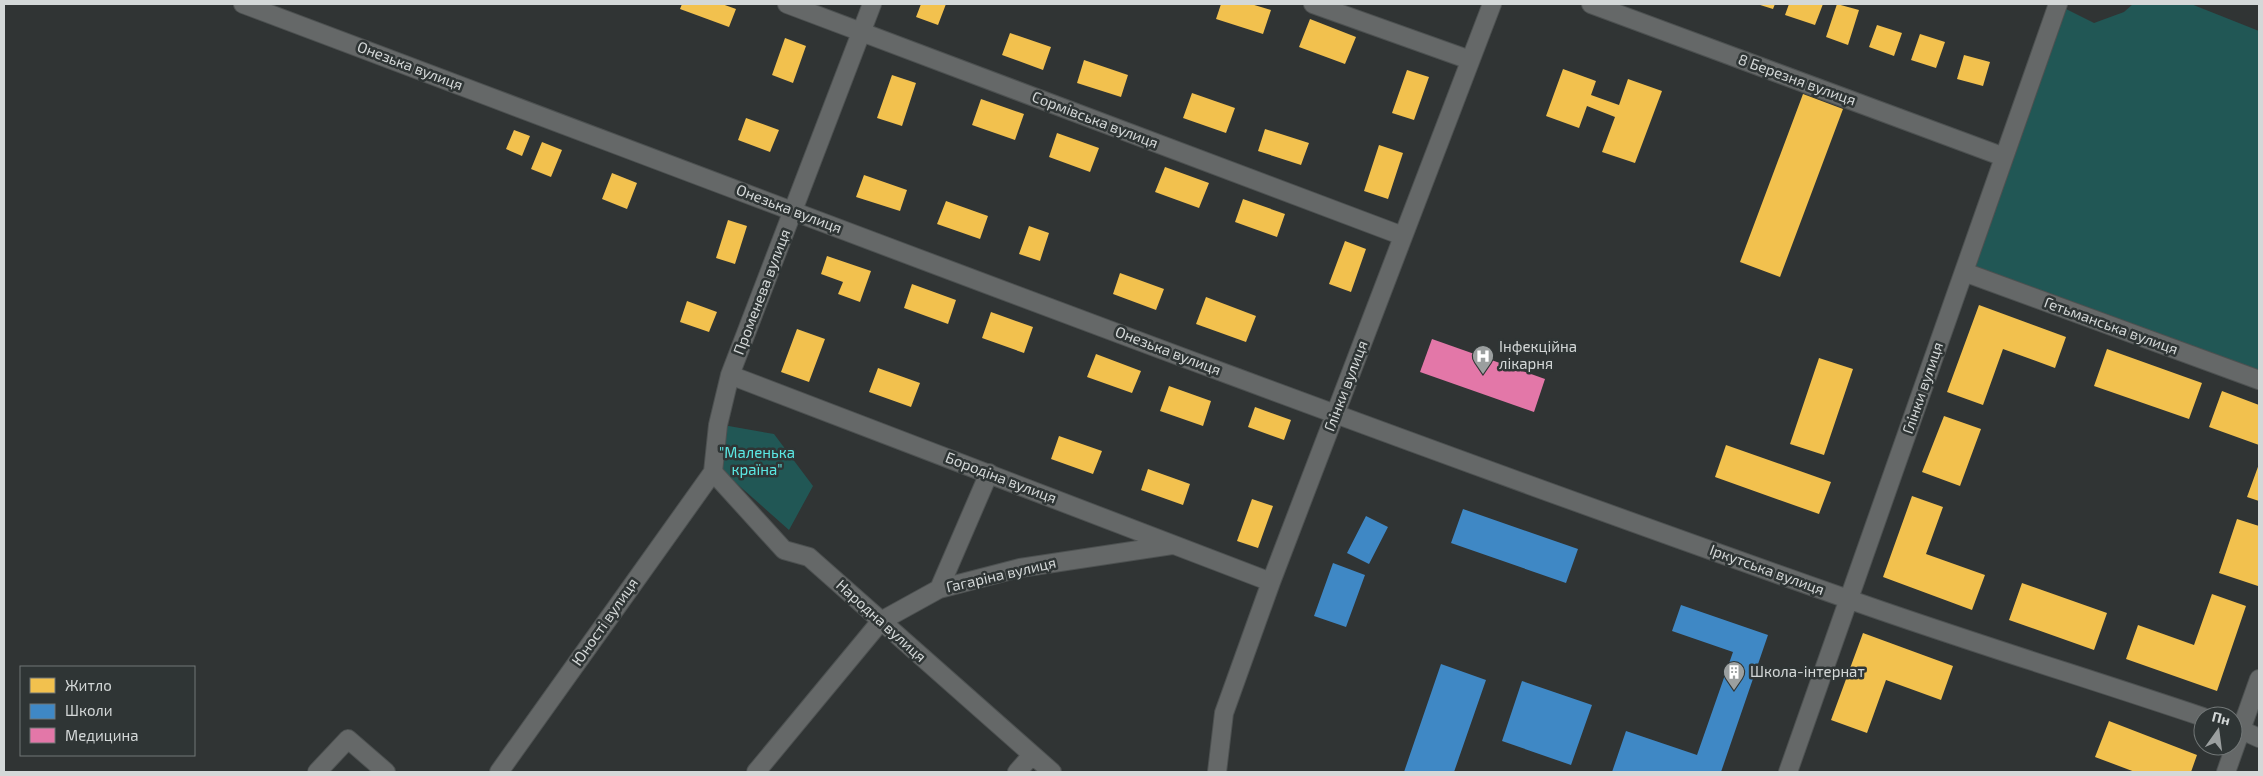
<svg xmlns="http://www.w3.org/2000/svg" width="2263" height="776" viewBox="0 0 2263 776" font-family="'Exo 2',sans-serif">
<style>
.green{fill:#215755}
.homes{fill:#f2c14e}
.schools{fill:#3f88c5}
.health{fill:#e377a8}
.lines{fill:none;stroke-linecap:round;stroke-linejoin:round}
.minor-casing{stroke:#4d5151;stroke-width:20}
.minor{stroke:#656868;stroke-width:18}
.labels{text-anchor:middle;stroke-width:5;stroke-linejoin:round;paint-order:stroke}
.street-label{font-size:15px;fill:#d4d8d8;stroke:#2f3535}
.poi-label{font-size:15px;fill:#d4d8d8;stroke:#2f3535;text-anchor:start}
.park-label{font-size:15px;fill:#5be8e4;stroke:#2f3535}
</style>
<rect width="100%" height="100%" fill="#303434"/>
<path class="green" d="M2133 4H2191L2259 31V380L1965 272 2058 5 2094 23 2124 12Z
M723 425 774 434 813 486 789 530 718 467Z"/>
<path class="homes" d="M682 4H722L736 9 729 27 680 9Z
M921 4H946L938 25 916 17Z
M1221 4H1251L1271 10 1263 34 1216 19Z
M1757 4H1775L1773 9Z
M1789 4H1823L1815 25 1785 15Z
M1837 4 1859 10 1848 45 1826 37Z
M1310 19 1356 37 1345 64 1299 47Z
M1877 25 1902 33 1894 56 1869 47Z
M1010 33 1051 47 1043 70 1002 55Z
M1920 34 1945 42 1936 68 1911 60Z
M785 38 806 46 793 83 772 75Z
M1964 55 1990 62 1983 86 1957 79Z
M1084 60 1128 75 1121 97 1077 83Z
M1563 69 1596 81 1591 95 1619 105 1628 79 1662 91 1635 163 1602 152 1615 117 1587 106 1579 128 1546 116Z
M1407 70 1429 77 1414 120 1392 113Z
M892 75 916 83 902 126 877 118Z
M1192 93 1235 108 1226 133 1183 118Z
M1803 94 1843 109 1780 277 1740 262Z
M981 99 1024 114 1015 140 972 125Z
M746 118 779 130 770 152 738 140Z
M1265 129 1309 143 1301 165 1258 151Z
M514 130 530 136 522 156 506 149Z
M1057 133 1099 148 1090 172 1049 157Z
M542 142 562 150 551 177 531 169Z
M1379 145 1403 153 1388 199 1364 191Z
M1165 167 1209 183 1199 208 1155 192Z
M612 173 637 183 627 209 602 199Z
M864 175 907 190 900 211 856 197Z
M1243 199 1285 214 1277 237 1235 222Z
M946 201 988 216 980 239 937 224Z
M728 220 747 226 735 264 716 258Z
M1029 226 1049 233 1040 261 1019 254Z
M1345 241 1366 249 1351 292 1329 284Z
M827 256 871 271 860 302 838 294 843 282 821 274Z
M1120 273 1164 289 1156 310 1113 294Z
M912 284 956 300 948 324 904 308Z
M1206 297 1256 316 1246 342 1196 324Z
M687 301 717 312 709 332 680 322Z
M1979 305 2066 337 2055 368 2003 349 1983 405 1947 392Z
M991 312 1033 327 1024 353 982 338Z
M797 329 825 339 809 382 781 372Z
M2107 349 2202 383 2189 419 2094 386Z
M1096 354 1141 371 1132 393 1087 377Z
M1819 358 1853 369 1824 455 1790 444Z
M878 368 920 383 911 407 869 392Z
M1169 386 1211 401 1203 426 1160 411Z
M2222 391 2259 405V445L2209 427Z
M1255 407 1291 420 1284 440 1248 427Z
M1944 416 1981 429 1960 486 1922 472Z
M1059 436 1102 451 1093 474 1051 459Z
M1726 445 1831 482 1819 514 1715 477Z
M2259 464V501L2247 497Z
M1148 469 1190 484 1183 505 1141 490Z
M1912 496 1943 507 1926 554 1985 575 1972 610 1883 577Z
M1252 499 1273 506 1258 548 1237 541Z
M2237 519 2259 526 2258 586 2219 573Z
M2022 583 2107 613 2094 650 2009 620Z
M2212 594 2246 606 2217 691 2126 659 2138 625 2194 645Z
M1863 633 1953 666 1941 700 1886 680 1867 733 1831 720Z
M2109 721 2197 755 2191 772H2135L2095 757Z"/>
<path class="schools" d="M1463 509 1578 549 1566 583 1451 543Z
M1366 516 1388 527 1369 564 1347 553Z
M1333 563 1365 575 1346 627 1314 616Z
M1681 605 1768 635 1721 772H1612L1626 731 1697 755 1733 652 1672 631Z
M1441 664 1486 680 1454 772H1404Z
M1522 681 1592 705 1571 765 1502 741Z"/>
<path class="health" d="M1432 339 1545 379 1534 412 1420 372Z"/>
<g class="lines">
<g class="minor-casing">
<path id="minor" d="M243 4C776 204 1308 409 1845 598 1963 640 2084 677 2203 717
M787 4 1403 236
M1313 4 1470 60
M1591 4 2004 157
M1964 272 2259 380
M730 375 1271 582
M713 472 718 425 730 375 872 4
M713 472 784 550 809 557 1052 772
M939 589 989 473
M2233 726 2259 738
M317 772 348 739 386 772
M499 772 713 472
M756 772 881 621 939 589 1020 568 1172 545
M1017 772 1032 755
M1217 772 1224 713 1271 582 1492 4
M1788 772 2058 4
M2226 772 2259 679"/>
</g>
<use href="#minor" class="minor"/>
</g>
<defs>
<g id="hospital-pin" transform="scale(1.125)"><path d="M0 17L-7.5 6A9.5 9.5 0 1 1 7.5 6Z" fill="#9b9f9f" stroke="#2f3535"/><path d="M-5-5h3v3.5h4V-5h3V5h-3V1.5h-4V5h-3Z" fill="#fff"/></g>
<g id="building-pin" transform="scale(1.125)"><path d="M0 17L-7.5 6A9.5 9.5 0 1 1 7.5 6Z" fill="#9b9f9f" stroke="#2f3535"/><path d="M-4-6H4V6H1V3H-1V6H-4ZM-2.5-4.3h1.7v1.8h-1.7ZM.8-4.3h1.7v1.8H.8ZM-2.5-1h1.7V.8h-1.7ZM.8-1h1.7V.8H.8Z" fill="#fff"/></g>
</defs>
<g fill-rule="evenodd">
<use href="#hospital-pin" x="1483" y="356"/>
<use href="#building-pin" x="1734" y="672"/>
</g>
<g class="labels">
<g class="street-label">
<text transform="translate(410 66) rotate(21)" y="5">Онезька вулиця</text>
<text transform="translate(1797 80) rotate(20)" y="5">8 Березня вулиця</text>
<text transform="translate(1095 120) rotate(21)" y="5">Сормівська вулиця</text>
<text transform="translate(789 209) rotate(21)" y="5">Онезька вулиця</text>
<text transform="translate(762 292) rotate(-69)" y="5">Променева вулиця</text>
<text transform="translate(2111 326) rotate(20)" y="5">Гетьманська вулиця</text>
<text transform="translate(1168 351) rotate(21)" y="5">Онезька вулиця</text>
<text transform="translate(1346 386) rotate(-69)" y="5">Глінки вулиця</text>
<text transform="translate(1923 388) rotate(-71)" y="5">Глінки вулиця</text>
<text transform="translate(1001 478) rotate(21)" y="5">Бородіна вулиця</text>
<text transform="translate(1767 570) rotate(20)" y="5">Іркутська вулиця</text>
<text transform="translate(1001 575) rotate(-13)" y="5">Гагаріна вулиця</text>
<text transform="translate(881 621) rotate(42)" y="5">Народна вулиця</text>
<text transform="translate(605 622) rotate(-55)" y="5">Юності вулиця</text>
</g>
<g class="poi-label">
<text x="1499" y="352">Інфекційна<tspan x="1499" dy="17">лікарня</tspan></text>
<text x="1750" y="677">Школа-інтернат</text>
</g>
<g class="park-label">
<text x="757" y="458">"Маленька<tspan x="757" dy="17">країна"</tspan></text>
</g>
</g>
<rect width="2263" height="776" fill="none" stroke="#d4d8d8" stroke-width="10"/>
<rect x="20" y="666" width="175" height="90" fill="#2f3535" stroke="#717676"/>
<rect x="30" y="678" width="25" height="15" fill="#f2c14e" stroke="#717676"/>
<text x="65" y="691" font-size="15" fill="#d4d8d8">Житло</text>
<rect x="30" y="704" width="25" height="15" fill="#3f88c5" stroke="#717676"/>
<text x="65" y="716" font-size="15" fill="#d4d8d8">Школи</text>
<rect x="30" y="728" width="25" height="15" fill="#e377a8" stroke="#717676"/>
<text x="65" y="741" font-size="15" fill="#d4d8d8">Медицина</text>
<g transform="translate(2218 731) rotate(14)"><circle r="24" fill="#2f3535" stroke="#717676"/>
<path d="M0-4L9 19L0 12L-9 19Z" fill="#9b9f9f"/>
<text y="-8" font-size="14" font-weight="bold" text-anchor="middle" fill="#d4d8d8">Пн</text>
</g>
</svg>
